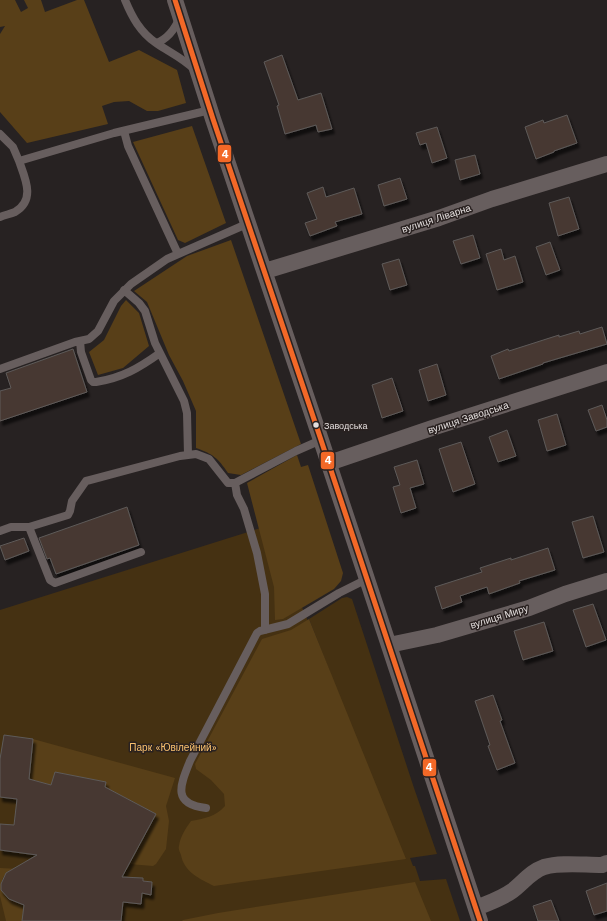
<svg xmlns="http://www.w3.org/2000/svg" width="607" height="921" viewBox="0 0 607 921" font-family="'Work Sans',sans-serif">
<style>
.green{fill:#453112}
.forest{fill:#583f18}
.building{fill:#463932;stroke:#5e5a59;filter:url(#shadow)}
.lines{fill:none;stroke-linecap:round;stroke-linejoin:round}
.lane{stroke:#675e5e;stroke-width:8}
.street{stroke:#675e5e;stroke-width:16}
.bus-1-casing{stroke:#292120;stroke-width:8}
.bus-1{stroke:#f36827;stroke-width:5}
.bus-dot{fill:#e3dedd;stroke:#292120;stroke-width:1.5}
.labels{text-anchor:middle;stroke-width:3;stroke-linejoin:round;paint-order:stroke}
.bus-label{font-size:9px;fill:#e3dedd;stroke:#292120;text-anchor:start}
.street-label{font-size:10px;fill:#e3dedd;stroke:#292120}
.park-label{font-size:10px;fill:#fac16e;stroke:#292120}
.line-badge{stroke:#292120;stroke-width:1.5}
.badge-label{font-size:11px;text-anchor:middle;font-weight:bold;fill:#fff}
</style>
<defs>
<filter id="shadow"><feDropShadow dx="2.5" dy="4.5" stdDeviation="1" flood-color="#0009"/></filter>
</defs>
<rect width="100%" height="100%" fill="#272222"/>
<path class="green" d="M267 526 332 677 309 619 342 598 347 597 352 599 414 788 437 854 410 858 413 866H415L420 881 446 879 460 921H0V610Z"/>
<path class="forest" d="M0 0H15L21 12 28 8 24 0H41L45 12 77 0H84L109 62 139 50 177 70 186 103 158 111H147L129 101 114 102 102 106 108 124 27 143 0 112V34L5 26 0 27Z
M192 126 226 223 185 243 178 240 133 142Z
M231 240 301 444 241 475 228 473C218 458 213 454 196 448V411L183 381 169 355 147 302 134 291 187 256Z
M126 300 139 313 149 346 123 368 98 375 89 352 104 340 121 306Z
M297 455 301 467 308 465 343 573 341 581 334 589 283 619 275 620 274 587 247 483Z
M309 619 406 859 214 886C200 879 184 872 181 855 180 852 178 849 179 846 180 837 186 828 191 821 206 818 215 817 225 806L224 794 211 780 196 769 195 764 262 639 291 630Z
M33 739 175 778 166 806 169 821 166 849 156 864 153 866 129 864 156 814 105 787 106 782 55 772 51 785 29 779Z
M0 868 19 869C5 870 1 877 1 890L9 899 24 903 22 921H6L0 896Z
M415 882 431 921H182L183 920 218 913Z"/>
<path class="building" d="M282 55 298 100 321 93 332 129 318 132 316 125 285 134 277 106 279 105 264 62Z
M567 115 577 143 554 151V152L536 159 525 127 543 120 544 123Z
M437 127 447 158 432 163 426 143 420 145 416 133Z
M475 155 480 174 460 180 455 160Z
M400 178 407 199 384 206 378 185Z
M323 187 326 197 354 188 362 214 335 222 337 226 310 236 305 223 317 219 307 193Z
M569 197 579 229 558 236 549 203Z
M473 235 480 258 461 264 453 241Z
M550 242 560 270 546 275 536 247Z
M501 249 504 260 515 256 523 282 497 290 486 254Z
M399 259 407 285 390 290 382 264Z
M602 327 607 344 543 363V364L499 379 491 356 508 349 509 351 559 335V337L579 331 580 334Z
M73 349 87 392 0 421V391L11 388 6 373Z
M437 364 446 395 428 401 419 370Z
M392 378 403 411 382 418 372 385Z
M602 405 607 420V427L596 431 588 410Z
M557 414 566 445 547 451 538 420Z
M507 430 516 456 498 462 489 437Z
M461 442 475 484 453 492 439 449Z
M417 460 424 484 410 488 416 508 401 513 393 487 400 485 394 467Z
M127 507 139 545 56 574 50 558 47 559 39 538Z
M593 516 604 552 583 558 572 522Z
M24 538 29 551 5 560 0 546Z
M548 548 555 570 519 581 520 583 489 594 487 587 460 596 462 602 442 609 435 587 482 572 480 568 511 558V560Z
M593 604 606 640 586 647 573 610Z
M544 622 553 651 523 660 514 631Z
M493 695 502 720 500 721 515 763 497 770 488 746 490 745 475 701Z
M4 735 33 739 29 779 51 785 55 772 106 782 105 787 156 814 122 877 143 878V881L152 882 151 895 142 893 141 904 123 902 121 921H22L24 905 9 899 1 890V884L6 873 37 855 0 850V824L14 825 17 799 0 797V759Z
M607 883V911L594 915 586 891Z
M551 900 559 921H538L533 906Z"/>
<g class="lines">
<path class="lane" d="M125 0C132 17 140 32 156 43 169 52 183 58 195 70
M156 43C168 39 175 29 180 17
M124 131 128 146 178 254
M0 134 13 147 19 161 114 133 210 110
M0 217C5 215 10 214 15 212 36 200 25 178 19 161
M124 290 139 303 145 311 155 343 184 401 187 413 188 455
M80 341 81 352 91 380 93 382H96C122 378 139 368 160 353
M0 369 75 342 89 339 98 331 114 301 131 284 167 259 249 223
M235 483 237 495 244 509 257 553 265 594V630
M29 527 50 580 55 583 141 552
M0 531 11 527H29L68 515 70 511 72 501 86 481 90 480 180 456 196 454 209 459 228 483H235L296 451 321 440
M206 808C172 804 180 786 190 761L257 633 260 631 288 624 339 593 367 579"/>
<path class="street" d="M175 0 213 119 321 440 480 921
M265 271 439 218 492 199 607 164
M329 463 432 428 607 372
M389 645 437 635 529 608 565 594 607 581
M476 908C488 903 501 899 512 891 523 883 530 872 544 867 561 862 583 865 602 865L607 863"/>
<g class="bus-1-casing">
<path id="bus-1" d="M175 0 213 119 321 440 480 921"/>
</g>
<use href="#bus-1" class="bus-1"/>
</g>
<circle class="bus-dot" cx="316" cy="425" r="3.5"/>
<g class="labels">
<g class="bus-label">
<text x="324" y="429">Заводська</text>
</g>
<g class="street-label">
<text transform="translate(436 218) rotate(-18)" y="4">вулиця Ліварна</text>
<text transform="translate(468 417) rotate(-18)" y="4">вулиця Заводська</text>
<text transform="translate(499 616) rotate(-17)" y="4">вулиця Миру</text>
</g>
<g class="park-label">
<text x="173" y="751">Парк «Ювілейний»</text>
</g>
</g>
<g class="line-badge">
<rect x="217" y="144" width="15" height="19" rx="4" fill="#f36827"/>
<rect x="320" y="451" width="15" height="19" rx="4" fill="#f36827"/>
<rect x="422" y="758" width="15" height="19" rx="4" fill="#f36827"/>
</g>
<g class="badge-label">
<text x="225" y="158">4</text>
<text x="328" y="464">4</text>
<text x="429" y="771">4</text>
</g>
</svg>
